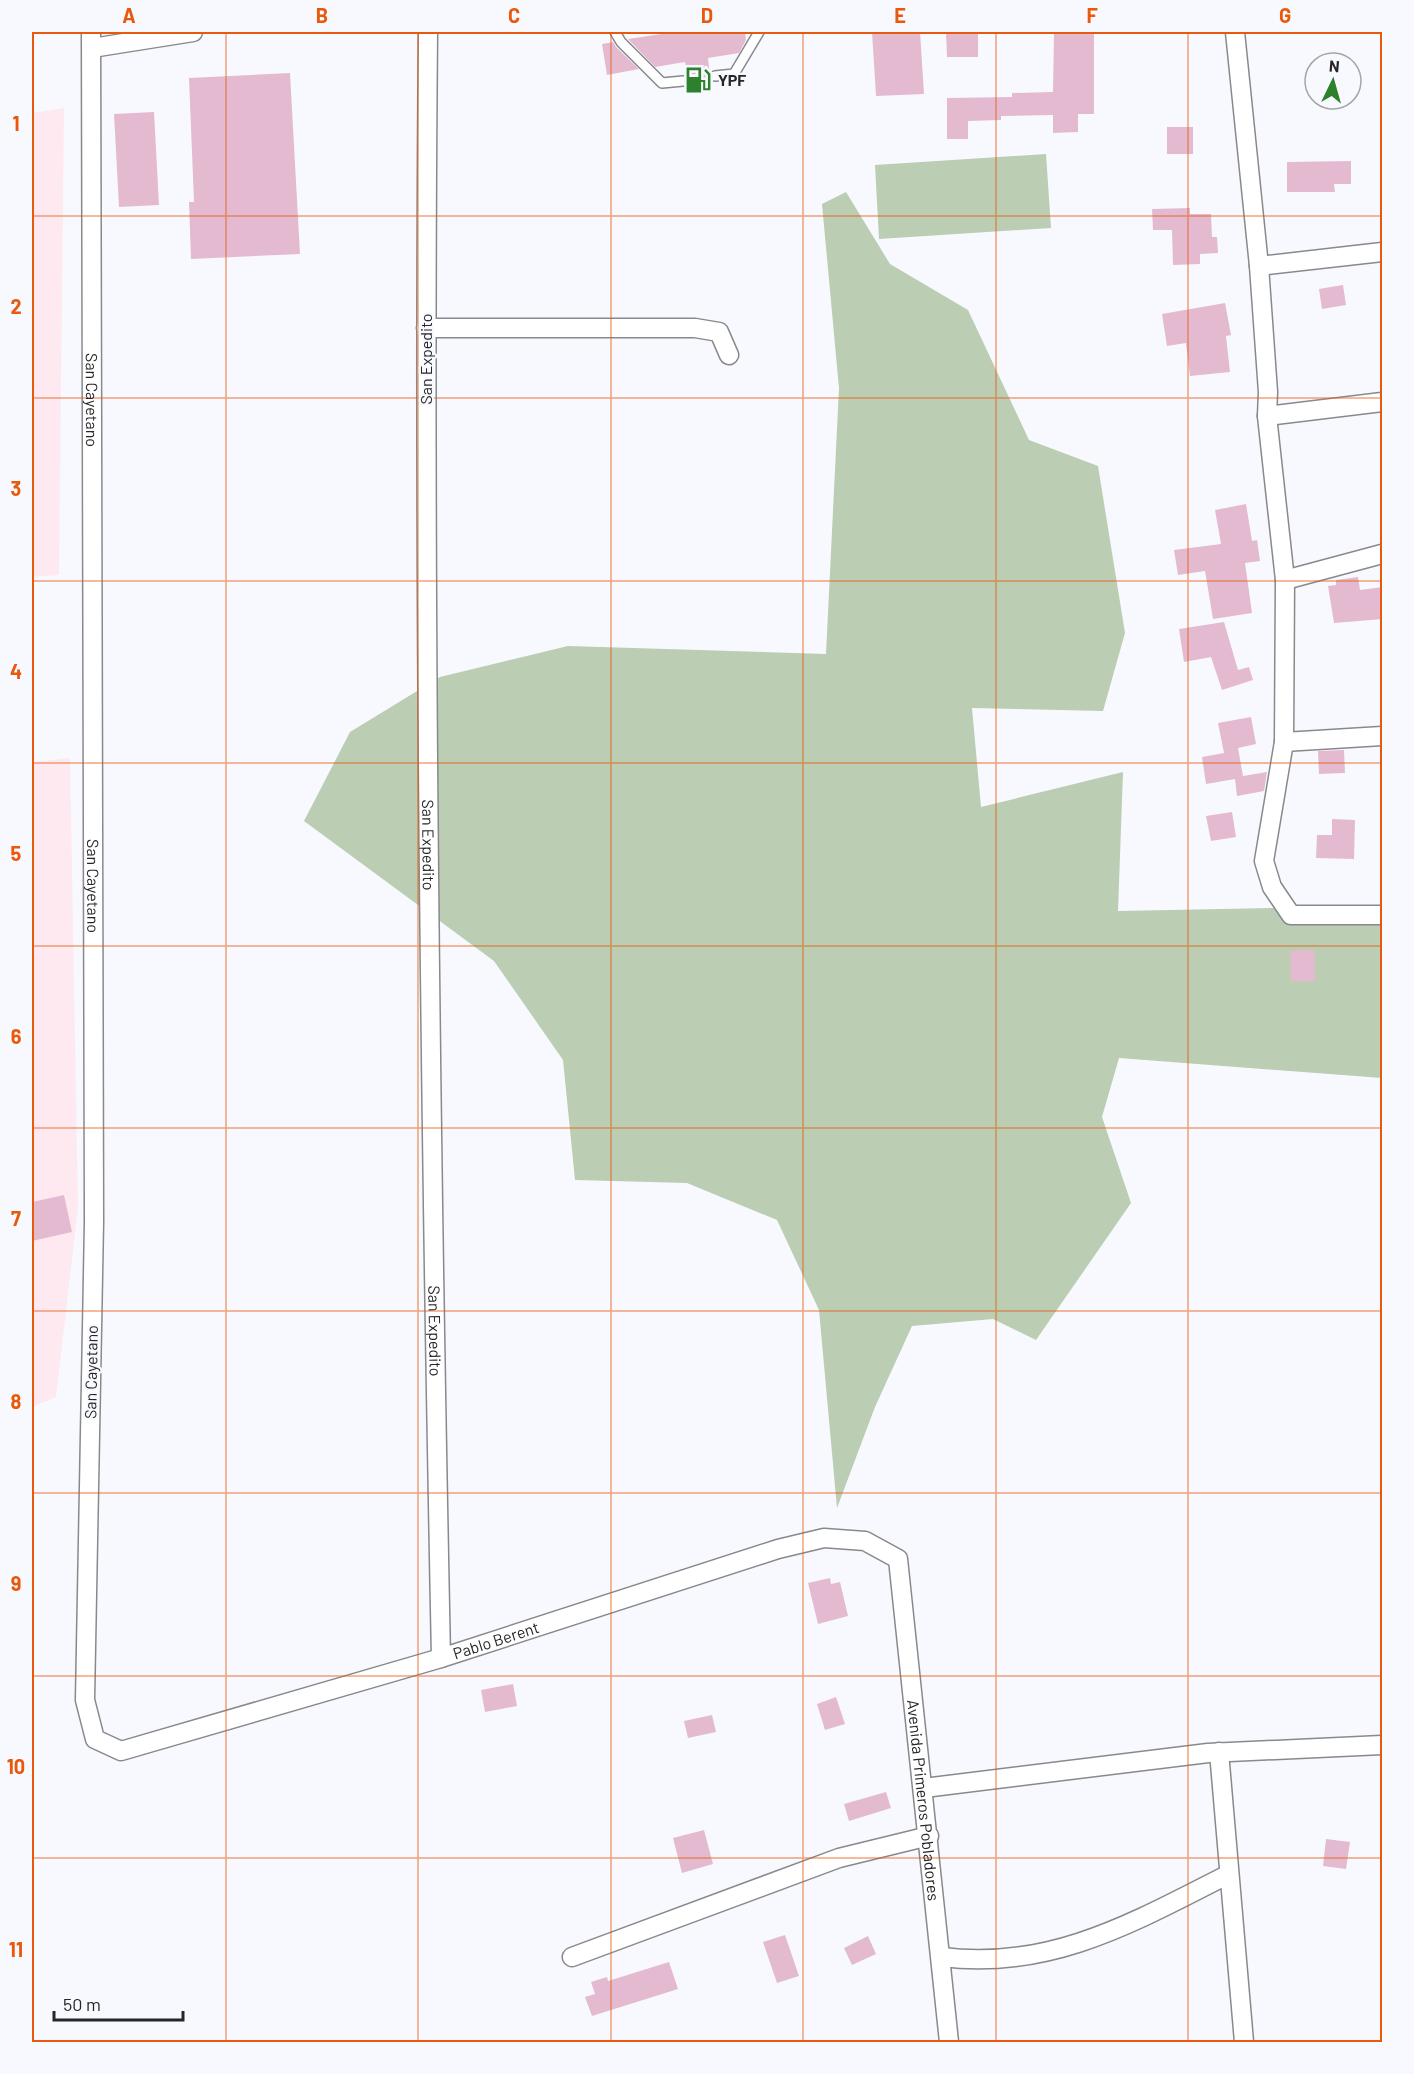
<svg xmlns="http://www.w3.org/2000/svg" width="1414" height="2074" viewBox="0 0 1414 2074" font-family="Barlow,sans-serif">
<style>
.industrial{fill:#fee9f0}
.green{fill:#bbcdb2}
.building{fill:#e4bad1}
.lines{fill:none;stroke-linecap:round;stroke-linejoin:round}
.lane-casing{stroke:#88898d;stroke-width:12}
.street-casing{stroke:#88898d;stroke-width:21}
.lane{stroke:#fff;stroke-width:9}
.street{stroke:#fff;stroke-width:18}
.grid{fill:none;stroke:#e8590c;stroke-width:1.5;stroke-opacity:0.55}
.labels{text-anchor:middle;stroke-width:4.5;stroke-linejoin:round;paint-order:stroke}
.poi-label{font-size:16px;font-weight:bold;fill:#262628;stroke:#f8f9fe;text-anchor:start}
.street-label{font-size:16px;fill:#262628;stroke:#f8f9fe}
.neatline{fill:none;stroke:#e8590c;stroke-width:2}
.grid-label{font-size:20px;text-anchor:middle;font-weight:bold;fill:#e8590c}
</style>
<rect width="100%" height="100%" fill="#f8f9fe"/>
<path class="industrial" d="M64 108 59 575 32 577V113Z
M70 758 78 1208 56 1397 32 1407V762Z"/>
<path class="green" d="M1046 154 1051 228 879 239 875 165Z
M846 192 890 264 968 310 1029 440 1098 466 1125 633 1103 711 972 708 981 807 1123 772 1118 911 1382 906V1078L1119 1058 1102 1117 1131 1203 1036 1340 993 1319 912 1326 875 1407 837 1508 819 1310 777 1220 687 1183 575 1180 563 1060 494 961 304 821 350 732 440 677 568 646 826 654 839 388 822 204Z"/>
<path class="building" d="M675 32H745L746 40 739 53 708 58 712 92 689 95 690 80 685 62 655 67 628 39Z
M872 32H920L924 94 876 96Z
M946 32H978V57H947Z
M1054 32H1094V114H1078V132L1053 133V115L1001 116V120L968 121V139H947V98L1012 97V93L1053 92Z
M613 42 616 47 639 69 607 75 602 44Z
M290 73 300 254 191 259 189 202H194L189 78Z
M154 112 159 205 119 207 114 114Z
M1167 127H1193V154H1167Z
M1351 161V184H1334L1335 192H1287V162Z
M1190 208V214H1211L1212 237H1217L1218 253 1200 254V264L1173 265 1172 230H1153L1152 209Z
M1343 285 1346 305 1322 309 1319 289Z
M1225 303 1231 335 1226 336 1230 372 1190 376 1186 343 1167 346 1162 314Z
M1246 504 1252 541 1257 540 1260 561 1245 563 1252 613 1213 619 1205 571 1178 575 1174 550 1221 544 1215 510Z
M1358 577 1360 590 1383 587V619L1334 623 1328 586 1336 585V580Z
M1224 622 1238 670 1249 667 1253 680 1222 690 1211 657 1184 662 1179 629Z
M1251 717 1256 744 1238 748 1243 776 1267 772 1264 791 1237 796 1235 779 1206 784 1202 757 1224 753 1218 723Z
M1344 750 1345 773 1319 774 1318 751Z
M1232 812 1236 837 1211 841 1206 816Z
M1332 819 1355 820 1354 859 1316 858 1317 835H1332Z
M1314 950 1315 981H1291L1290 951Z
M64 1195 72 1232 32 1241V1202Z
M830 1578 831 1584 840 1582 848 1616 818 1624 808 1583Z
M513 1684 517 1706 485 1712 481 1690Z
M836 1697 845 1724 825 1730 817 1704Z
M712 1715 716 1732 688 1738 684 1721Z
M886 1792 891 1808 849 1821 844 1804Z
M704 1830 713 1864 682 1873 673 1838Z
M1326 1839 1350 1842 1346 1869 1323 1866Z
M785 1935 799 1976 777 1983 763 1942Z
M868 1936 876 1954 852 1965 844 1948Z
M669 1962 678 1989 592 2016 585 1997 595 1994 591 1982 607 1977 608 1981Z"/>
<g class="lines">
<g class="lane-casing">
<path id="lane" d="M615 32 621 42 662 83 683 81
M715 76 734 74 759 32"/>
</g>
<g class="street-casing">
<g id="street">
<path id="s1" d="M91 32 94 1222 85 1700 95 1739 121 1751 441 1658 778 1549 824 1538 865 1541 898 1559 949 2042"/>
<path id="s2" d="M428 32C423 574 430 1116 441 1658"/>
<path d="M1235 32 1259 266 1268 392 1267 416 1285 580 1284 742 1264 861 1272 887 1291 915H1382"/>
<path d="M92 48 193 32"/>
<path d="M1259 266 1382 252"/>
<path d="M426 328H695L719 332 729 355"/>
<path d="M1267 416 1382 402"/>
<path d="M1285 580 1382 554"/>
<path d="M1284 742 1382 736"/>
<path d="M1219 1752 1244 2042"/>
<path d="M924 1788 1208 1753 1382 1745"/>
<path d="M572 1957 839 1858 929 1836"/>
<path d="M942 1957C1051 1971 1136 1921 1229 1874"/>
</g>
</g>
<use href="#lane" class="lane"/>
<use href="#street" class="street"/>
</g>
<path class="grid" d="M226 32V2042M418 32V2042M611 32V2042M803 32V2042M996 32V2042M1188 32V2042M32 216H1382M32 398H1382M32 581H1382M32 763H1382M32 946H1382M32 1128H1382M32 1311H1382M32 1493H1382M32 1676H1382M32 1858H1382"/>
<defs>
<g id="fuel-bare" transform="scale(2.07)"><path d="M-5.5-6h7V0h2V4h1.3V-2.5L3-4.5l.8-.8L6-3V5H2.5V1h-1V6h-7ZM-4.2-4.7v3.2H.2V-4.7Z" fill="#2d802c" stroke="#f8f9fe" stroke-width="2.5" paint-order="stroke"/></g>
</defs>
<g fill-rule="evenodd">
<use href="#fuel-bare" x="698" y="80"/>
</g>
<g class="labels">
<g class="poi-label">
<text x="718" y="86">YPF</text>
</g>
<g class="street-label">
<text transform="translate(426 359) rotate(-90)" y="6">San Expedito</text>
<text dy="6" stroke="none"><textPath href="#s1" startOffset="368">San Cayetano</textPath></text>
<text dy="6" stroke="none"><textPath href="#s2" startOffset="813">San Expedito</textPath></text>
<text dy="6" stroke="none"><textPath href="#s1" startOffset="854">San Cayetano</textPath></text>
<text dy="6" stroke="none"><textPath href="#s2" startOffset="1299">San Expedito</textPath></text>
<text transform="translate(91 1372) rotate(-89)" y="6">San Cayetano</text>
<text dy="6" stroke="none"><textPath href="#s1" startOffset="2128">Pablo Berent</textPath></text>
<text dy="6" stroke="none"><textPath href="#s1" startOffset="2793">Avenida Primeros Pobladores</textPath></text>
</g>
</g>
<rect width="1414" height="2074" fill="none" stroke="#f8f9fe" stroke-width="66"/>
<g transform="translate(1333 81) rotate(5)"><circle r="28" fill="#f8f9fe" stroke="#a4a5a8" stroke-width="1.5"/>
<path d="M0-4.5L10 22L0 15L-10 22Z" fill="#2d802c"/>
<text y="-9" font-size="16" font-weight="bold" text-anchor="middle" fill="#262628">N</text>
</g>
<path d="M54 2011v9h129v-9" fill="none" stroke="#262628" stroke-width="3"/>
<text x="63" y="2011" font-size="18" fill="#262628" stroke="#f8f9fe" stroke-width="4.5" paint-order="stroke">50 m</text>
<rect x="33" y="33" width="1348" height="2008" class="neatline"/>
<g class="grid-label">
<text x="129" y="23">A</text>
<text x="322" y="23">B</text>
<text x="514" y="23">C</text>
<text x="707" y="23">D</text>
<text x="900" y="23">E</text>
<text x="1092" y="23">F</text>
<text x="1285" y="23">G</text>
<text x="16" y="131">1</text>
<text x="16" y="314">2</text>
<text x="16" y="496">3</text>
<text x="16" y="679">4</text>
<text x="16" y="861">5</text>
<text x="16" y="1044">6</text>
<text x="16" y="1226">7</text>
<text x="16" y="1409">8</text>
<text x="16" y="1591">9</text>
<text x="16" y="1774">10</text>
<text x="16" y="1957">11</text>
</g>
</svg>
